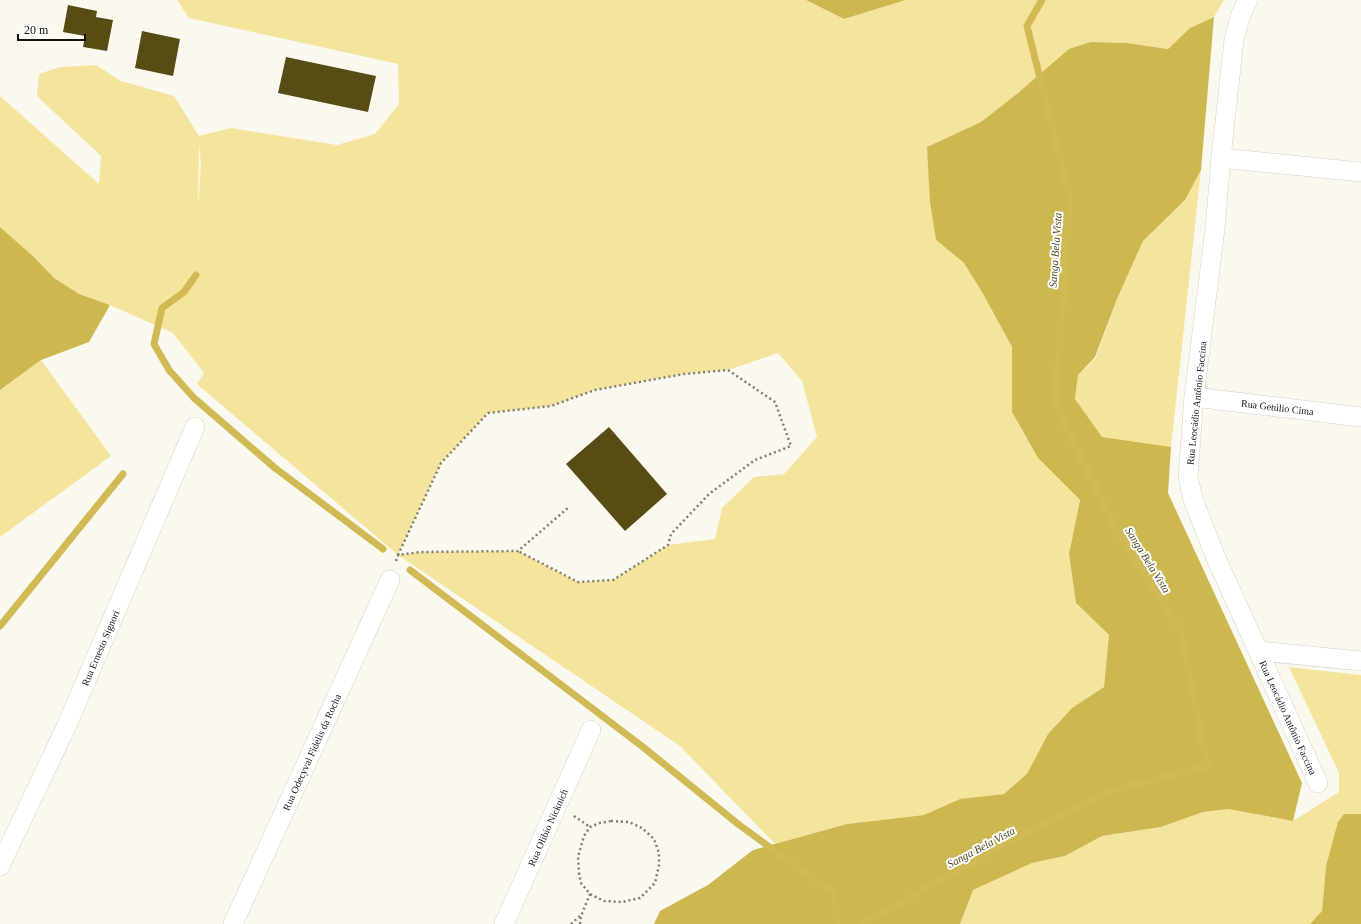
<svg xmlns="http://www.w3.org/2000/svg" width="1361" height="924" viewBox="0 0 1361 924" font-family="Georgia,serif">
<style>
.green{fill:#f4e49e;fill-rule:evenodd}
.forest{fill:#cdb751}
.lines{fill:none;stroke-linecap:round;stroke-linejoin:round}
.stream{stroke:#d1ba55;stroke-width:7}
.building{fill:#584c15}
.minor-casing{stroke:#d2d0c6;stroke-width:20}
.path{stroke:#7e7d76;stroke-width:2.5;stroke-dasharray:2 3;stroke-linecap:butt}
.minor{stroke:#fff;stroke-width:19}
.labels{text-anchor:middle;stroke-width:4;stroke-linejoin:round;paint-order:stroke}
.street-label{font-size:10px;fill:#13120f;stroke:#fff}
.water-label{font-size:11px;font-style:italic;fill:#4e451b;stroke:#fff}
</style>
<rect width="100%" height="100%" fill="#fbf9ef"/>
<path class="green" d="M177 0H806L844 19 906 0H1224L1214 17 1190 28 1168 49 1127 43 1091 42 1018 93 981 122 927 147 936 240 964 263 982 292 1012 347V412L1038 458 1080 500 1069 554 1076 603 1109 635 1104 687 1072 708 1048 734 1027 775 1004 794 960 799 924 815 847 824 775 844 680 746 398 555 197 384 204 373 173 333 110 305 79 294 54 278 34 257 0 227V96L99 184 101 156 37 96 39 74 60 67 96 65 121 81 174 96 199 136 231 128 337 145 375 134 399 104 398 64 189 18ZM199 143 201 165 198 208V207ZM778 353 802 381 817 437 784 474 754 477 722 508 715 539 668 545 613 580 578 582 518 551 420 552 398 555 441 463 488 413 551 406 595 390 684 374 728 370Z
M1201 170 1171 447 1101 437 1075 400 1078 375 1096 357 1117 299 1143 241 1185 200Z
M41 360 111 456 0 537V390Z
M1289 667 1361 675V814H1344L1326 866 1322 911 1310 924H960L973 890 1032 863 1065 856 1102 836 1161 827 1203 812 1228 809 1293 821 1339 792V773Z"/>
<path class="forest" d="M806 0H906L844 19Z
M1214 17 1201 170 1185 200 1143 241 1117 299 1095 357 1078 375 1075 399 1102 437 1171 447 1168 493 1302 783 1293 821 1228 809 1203 812 1161 827 1102 836 1065 856 1032 863 973 890 960 924H654L660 911 708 885 753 850 847 824 924 815 960 799 1004 794 1027 774 1048 734 1072 708 1104 687 1109 635 1076 603 1069 554 1080 500 1038 458 1012 412V347L982 292 964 263 936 240 930 202 927 147 981 122 1018 93 1069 49 1091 42 1127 43 1168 49 1190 28Z
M0 227 34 257 54 278 79 294 110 305 89 342 41 360 0 390Z
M1344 814H1361V924H1310L1322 911 1326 866 1338 822Z"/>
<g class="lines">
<path class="stream" d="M196 275 184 292 162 308 154 344 169 370 194 398 275 468 383 549
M410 570 643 747 738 824 834 894 837 924
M0 626 123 474
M862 924 1006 844 1107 792 1207 766 1181 632 1117 531 1055 405 1070 199 1027 26 1042 0"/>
</g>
<path class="building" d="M68 5 97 11 96 17 113 20 107 51 83 47 85 36 63 32Z
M142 31 180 39 173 76 135 68Z
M286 57 376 76 368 112 278 93Z
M609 427 667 494 625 531 566 464Z"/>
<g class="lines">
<g class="minor-casing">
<g id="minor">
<path id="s1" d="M1248 0 1241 14 1234 40 1221 158 1215 229 1194 397 1188 477 1193 499 1216 558 1318 783"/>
<path d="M1221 158 1361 172"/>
<path id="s2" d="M1194 397 1361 417"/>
<path d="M1259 651 1361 661"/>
<path id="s3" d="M0 866 66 727 195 427"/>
<path id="s4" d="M233 924 390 580"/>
<path id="s5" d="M504 924 591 730"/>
</g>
</g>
<path class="path" d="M398 555 441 463 488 413 551 406 595 390 684 374 728 370 775 402 791 446 755 460 709 494 671 534 668 545 613 580 578 582 518 551
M396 561 398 555 420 552 518 551 569 507
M574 816 590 827
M611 821 629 822 642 828 654 839 659 853V865L655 883 640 898 622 902 604 901 590 894 581 883 579 873 578 857 584 836 590 827 600 823Z
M571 924 580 916
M580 924 581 916 590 894"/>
<use href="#minor" class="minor"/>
</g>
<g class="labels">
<g class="street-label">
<text transform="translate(1196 403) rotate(-84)" y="4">Rua Leocádio Antônio Faccina</text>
<text dy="4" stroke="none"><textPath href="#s2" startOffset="84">Rua Getúlio Cima</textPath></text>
<text dy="4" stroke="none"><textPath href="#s3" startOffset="240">Rua Ernesto Signori</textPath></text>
<text dy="4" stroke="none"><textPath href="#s1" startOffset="743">Rua Leocádio Antônio Faccina</textPath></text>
<text dy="4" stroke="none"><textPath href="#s4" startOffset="189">Rua Odecyval Fidelis da Rocha</textPath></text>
<text dy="4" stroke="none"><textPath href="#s5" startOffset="106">Rua Olibio Nicknich</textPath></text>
</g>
<g class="water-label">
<text transform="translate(1055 250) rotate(-86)" y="4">Sanga Bela Vista</text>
<text transform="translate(1148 560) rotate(58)" y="4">Sanga Bela Vista</text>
<text transform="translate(981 847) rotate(-28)" y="4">Sanga Bela Vista</text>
</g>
</g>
<path d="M18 34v6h67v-6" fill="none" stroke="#13120f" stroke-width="2"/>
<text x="24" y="34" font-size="12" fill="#13120f" stroke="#ffffff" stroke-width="3" paint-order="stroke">20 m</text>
</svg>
